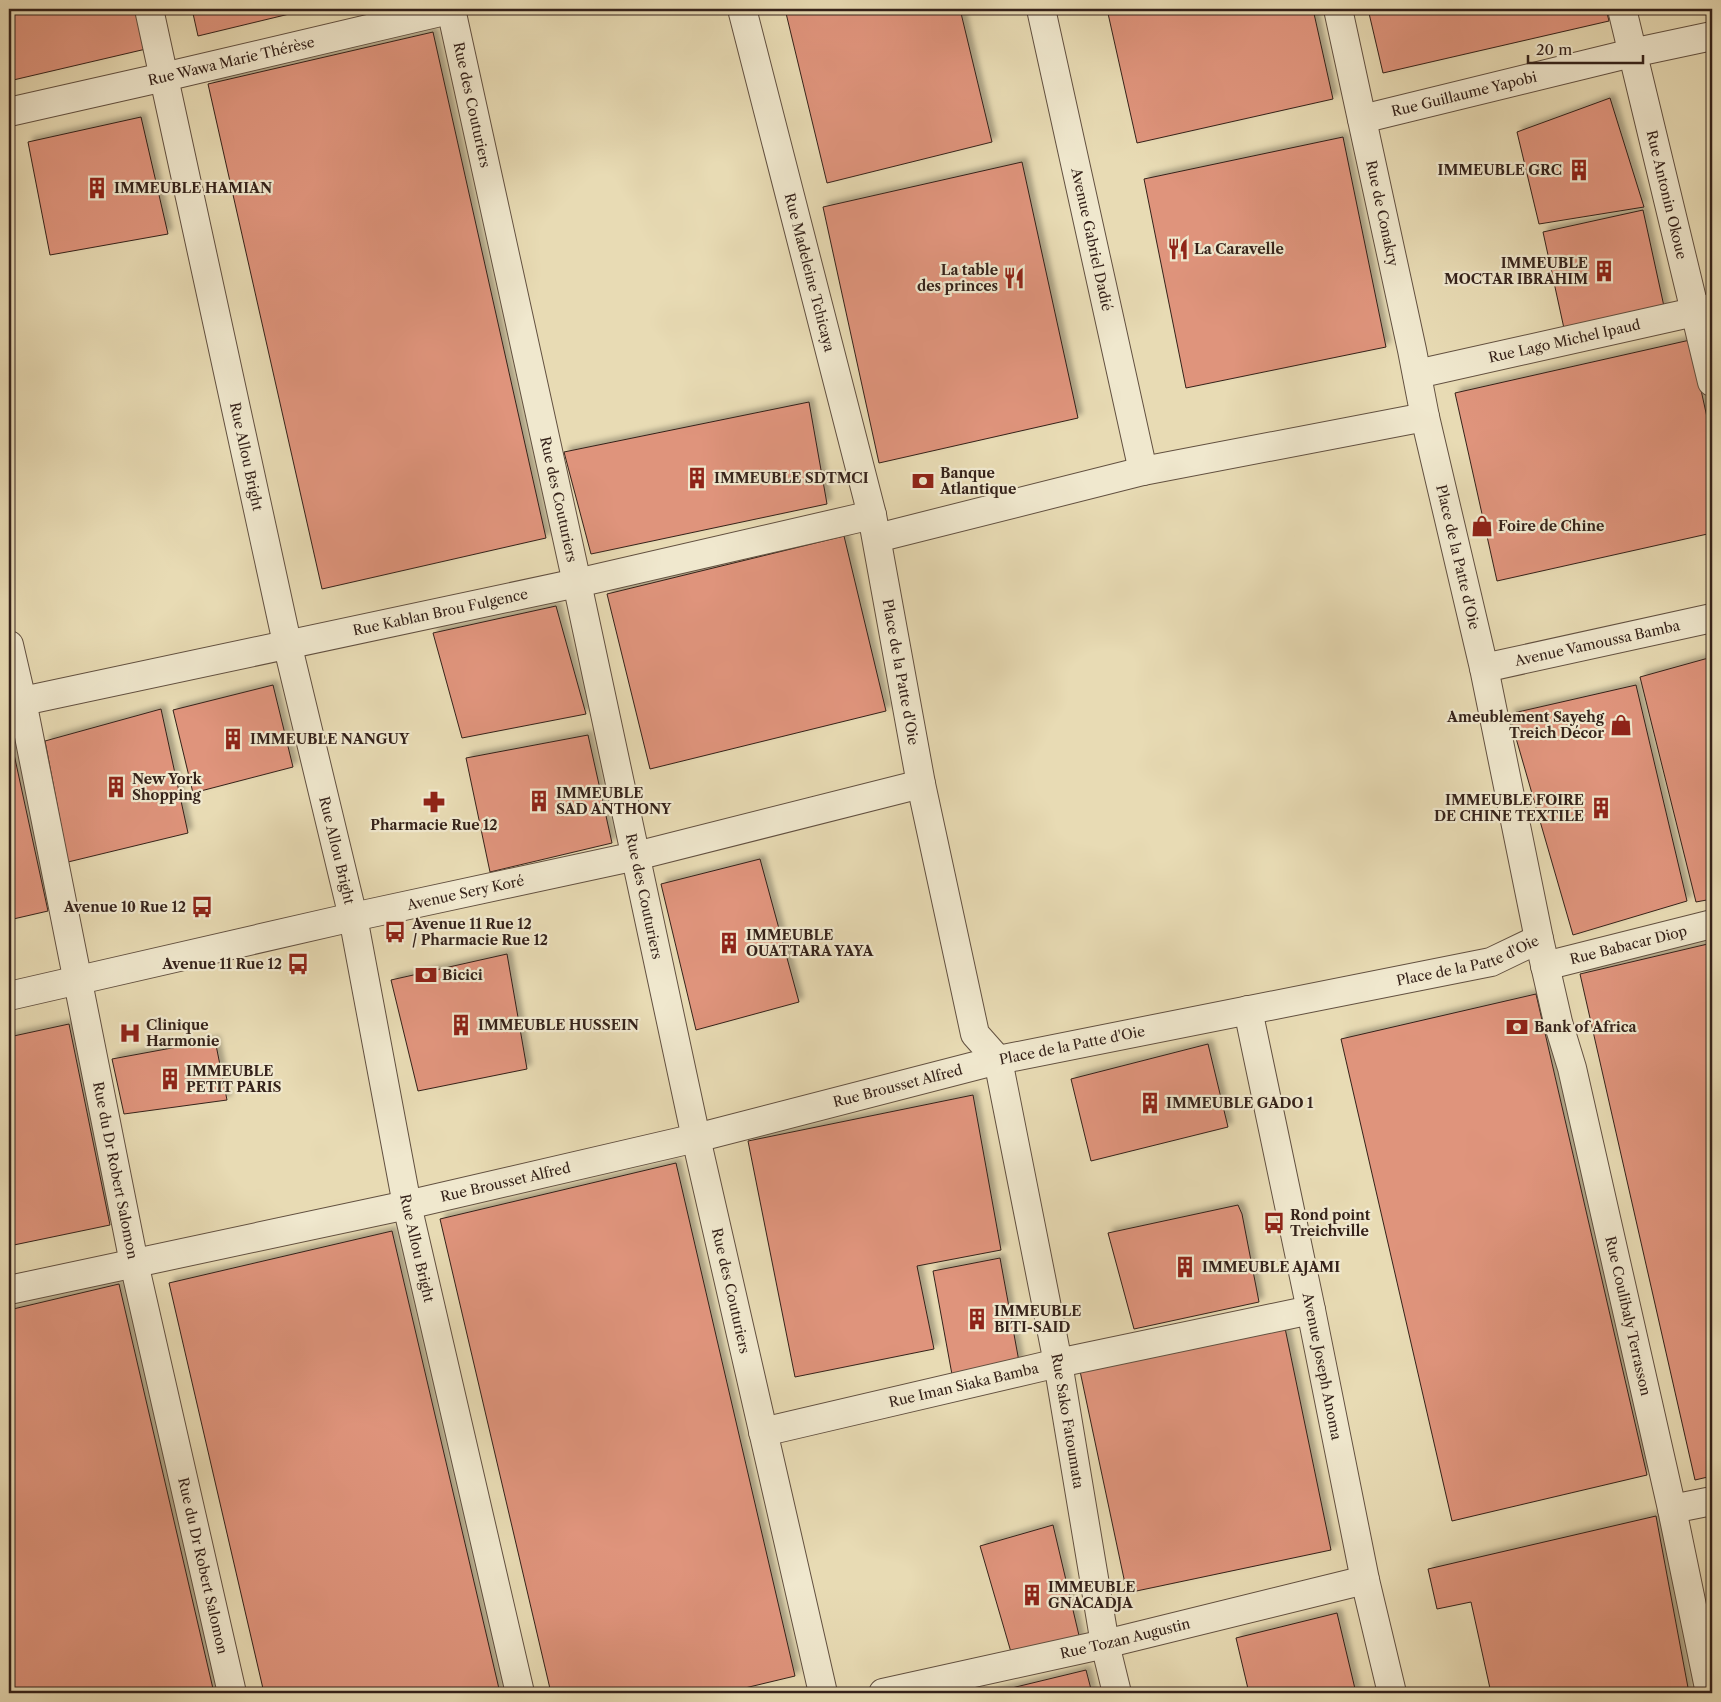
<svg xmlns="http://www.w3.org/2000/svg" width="1721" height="1702" viewBox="0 0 1721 1702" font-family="'Libre Caslon Text',serif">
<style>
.building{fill:#df947b;stroke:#35221a;filter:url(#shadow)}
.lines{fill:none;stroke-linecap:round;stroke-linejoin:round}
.minor-casing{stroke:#625040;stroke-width:30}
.minor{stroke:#f0e8ce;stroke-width:28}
.labels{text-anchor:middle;stroke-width:4.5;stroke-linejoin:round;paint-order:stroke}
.street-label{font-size:14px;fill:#35221a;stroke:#f0e8ce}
.poi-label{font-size:14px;font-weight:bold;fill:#35221a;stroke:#f0e8ce;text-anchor:start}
</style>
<defs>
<filter id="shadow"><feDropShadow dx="4.5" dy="-4.5" stdDeviation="2.5" flood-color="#0004"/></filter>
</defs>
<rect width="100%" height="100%" fill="#e8dbb4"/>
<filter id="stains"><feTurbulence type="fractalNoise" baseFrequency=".004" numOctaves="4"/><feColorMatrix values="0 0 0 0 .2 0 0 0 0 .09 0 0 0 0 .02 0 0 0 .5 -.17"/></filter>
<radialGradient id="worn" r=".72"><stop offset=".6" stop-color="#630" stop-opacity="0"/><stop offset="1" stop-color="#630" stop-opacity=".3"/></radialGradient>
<path class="building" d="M9 9H136L146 49 9 81Z
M192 9H310L198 36Z
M785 9H960L992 142 827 183Z
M1107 9H1313L1333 99 1137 143Z
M1368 9H1606L1609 21 1383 73Z
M433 32 546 538 322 589 208 84Z
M1610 98 1644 207 1539 224 1517 132Z
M141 117 168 234 50 255 28 142Z
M1343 137 1386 347 1186 388 1144 179Z
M1022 162 1078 418 879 463 823 207Z
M1643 210 1665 311 1565 333 1543 232Z
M1690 340 1712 440V533L1497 581 1455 393Z
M809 402 827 504 591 554 564 452Z
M844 536 886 711 650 769 607 594Z
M556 606 586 714 462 738 433 633Z
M1712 657V899L1696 902 1640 677Z
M273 685 293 767 193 793 173 710Z
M1636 685 1687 901 1573 935 1509 714Z
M161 709 188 833 68 862 45 741Z
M9 731 48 911 9 920Z
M588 735 612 843 490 872 466 758Z
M760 859 799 1002 696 1030 661 884Z
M1712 943V1476L1695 1480 1580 974Z
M507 954 527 1069 418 1091 391 980Z
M1536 994 1647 1475 1452 1521 1341 1039Z
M69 1024 110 1225 9 1246V1037Z
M215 1040 227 1100 124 1114 112 1059Z
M1208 1044 1228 1127 1091 1161 1071 1079Z
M973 1095 1001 1250 917 1266 934 1349 795 1377 748 1141Z
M676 1163 795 1676 724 1693H551L440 1219Z
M1238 1205 1242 1214 1259 1302 1134 1329 1108 1233Z
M392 1231 500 1693H264L169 1283Z
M1000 1258 1020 1367 953 1380 933 1271Z
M119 1284 214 1693H9V1310Z
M1285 1328 1331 1550 1127 1593 1080 1371Z
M1656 1516 1689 1693H1491L1471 1602 1437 1609 1428 1569Z
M1053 1525 1081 1644 1013 1659 980 1546Z
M1337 1613 1356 1693H1249L1236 1638Z
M1086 1670 1092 1693H991Z"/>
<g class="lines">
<g class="minor-casing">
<g id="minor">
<path id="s1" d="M149 9 287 643 353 917 407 1205 520 1693"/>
<path id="s2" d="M451 9 577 583 696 1138 823 1693"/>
<path id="s3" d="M742 9 872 515 921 784 975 1034 998 1060 1058 1363 1105 1644 1117 1693"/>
<path id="s4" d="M1041 9 1143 471"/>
<path id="s5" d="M1338 9 1412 350 1425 417 1484 668 1539 939 1558 1022 1572 1068 1672 1509 1710 1693"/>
<path id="s6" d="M1622 9 1712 382"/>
<path id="s7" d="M9 112 164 77 453 9"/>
<path id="s8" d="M1362 119 1632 53 1712 36"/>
<path id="s9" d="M1417 374 1712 308"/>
<path d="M877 538 1143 471 1425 417"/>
<path id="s10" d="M9 645 22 701 134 1263 232 1693"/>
<path id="s11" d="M1484 668 1712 618"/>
<path id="s12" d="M9 704 577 583 872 515"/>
<path id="s13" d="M1545 966 1712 924"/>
<path id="s14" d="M9 996 353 917 636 856 921 784"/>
<path id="s15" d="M1248 1010 1311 1310 1365 1580 1392 1693"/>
<path id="s16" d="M9 1290 407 1205 696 1138 998 1060 1491 962 1539 939"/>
<path id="s17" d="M763 1432 1058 1363 1311 1310"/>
<path d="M1672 1509 1712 1501"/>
<path id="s18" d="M883 1693 1105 1644 1365 1580"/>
</g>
</g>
<use href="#minor" class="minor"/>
</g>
<defs>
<g id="building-bare" transform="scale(1.725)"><path d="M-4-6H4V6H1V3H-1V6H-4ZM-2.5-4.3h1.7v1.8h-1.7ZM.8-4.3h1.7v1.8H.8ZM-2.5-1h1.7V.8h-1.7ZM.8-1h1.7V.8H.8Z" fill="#8f2418" stroke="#f0e8ce" stroke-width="2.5" paint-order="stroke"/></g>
<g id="restaurant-bare" transform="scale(1.725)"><path d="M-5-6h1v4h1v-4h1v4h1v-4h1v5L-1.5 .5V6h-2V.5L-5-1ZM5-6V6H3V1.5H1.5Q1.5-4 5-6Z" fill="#8f2418" stroke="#f0e8ce" stroke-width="2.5" paint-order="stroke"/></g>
<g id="bank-bare" transform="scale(1.725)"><path d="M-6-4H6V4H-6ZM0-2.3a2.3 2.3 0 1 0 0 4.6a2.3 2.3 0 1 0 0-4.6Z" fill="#8f2418" stroke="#f0e8ce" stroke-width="2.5" paint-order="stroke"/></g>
<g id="shop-bare" transform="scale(1.725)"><path d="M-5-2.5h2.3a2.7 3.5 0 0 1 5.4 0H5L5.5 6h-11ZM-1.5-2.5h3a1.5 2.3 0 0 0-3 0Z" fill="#8f2418" stroke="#f0e8ce" stroke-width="2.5" paint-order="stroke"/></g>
<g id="pharmacy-bare" transform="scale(1.725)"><path d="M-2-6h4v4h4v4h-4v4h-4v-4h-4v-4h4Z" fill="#8f2418" stroke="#f0e8ce" stroke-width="2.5" paint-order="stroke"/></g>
<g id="bus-bare" transform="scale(1.725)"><path d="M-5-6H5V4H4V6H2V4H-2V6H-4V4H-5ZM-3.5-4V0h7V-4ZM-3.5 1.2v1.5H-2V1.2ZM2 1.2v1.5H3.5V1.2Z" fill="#8f2418" stroke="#f0e8ce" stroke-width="2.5" paint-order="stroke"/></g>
<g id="hospital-bare" transform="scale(1.725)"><path d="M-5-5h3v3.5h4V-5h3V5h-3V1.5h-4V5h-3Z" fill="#8f2418" stroke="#f0e8ce" stroke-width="2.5" paint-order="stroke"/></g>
</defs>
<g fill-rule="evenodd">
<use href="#building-bare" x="1579" y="170"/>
<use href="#building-bare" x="97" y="188"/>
<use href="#restaurant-bare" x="1178" y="249"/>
<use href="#building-bare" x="1604" y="271"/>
<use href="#restaurant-bare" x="1014" y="278"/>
<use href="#building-bare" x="697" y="478"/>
<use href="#bank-bare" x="923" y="481"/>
<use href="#shop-bare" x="1482" y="526"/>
<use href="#shop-bare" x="1621" y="725"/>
<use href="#building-bare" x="233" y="739"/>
<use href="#building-bare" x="116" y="787"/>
<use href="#building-bare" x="539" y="801"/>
<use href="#pharmacy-bare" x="434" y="802"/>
<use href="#building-bare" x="1601" y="808"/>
<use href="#bus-bare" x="202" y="907"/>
<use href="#bus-bare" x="395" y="932"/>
<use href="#building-bare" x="729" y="943"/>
<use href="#bus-bare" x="298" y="964"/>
<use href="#bank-bare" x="426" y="975"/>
<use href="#building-bare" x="461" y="1025"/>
<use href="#bank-bare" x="1517" y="1027"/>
<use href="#hospital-bare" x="130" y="1033"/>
<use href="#building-bare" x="170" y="1079"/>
<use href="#building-bare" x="1150" y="1103"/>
<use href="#bus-bare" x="1274" y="1223"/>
<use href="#building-bare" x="1185" y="1267"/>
<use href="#building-bare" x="977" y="1319"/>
<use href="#building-bare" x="1032" y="1595"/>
</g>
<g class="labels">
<g class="street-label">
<text dy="5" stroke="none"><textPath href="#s7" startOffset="228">Rue Wawa Marie Thérèse</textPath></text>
<text dy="5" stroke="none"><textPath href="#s8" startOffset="105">Rue Guillaume Yapobi</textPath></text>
<text dy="5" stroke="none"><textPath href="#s2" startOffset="98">Rue des Couturiers</textPath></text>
<text dy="5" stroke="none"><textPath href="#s6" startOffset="191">Rue Antonin Okoue</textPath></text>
<text dy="5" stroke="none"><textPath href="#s5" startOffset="209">Rue de Conakry</textPath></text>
<text dy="5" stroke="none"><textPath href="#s4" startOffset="236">Avenue Gabriel Dadié</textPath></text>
<text dy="5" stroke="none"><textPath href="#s3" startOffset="272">Rue Madeleine Tchicaya</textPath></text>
<text dy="5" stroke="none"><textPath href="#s9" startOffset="151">Rue Lago Michel Ipaud</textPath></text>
<text dy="5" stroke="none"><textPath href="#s1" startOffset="458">Rue Allou Bright</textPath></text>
<text dy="5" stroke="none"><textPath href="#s2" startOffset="502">Rue des Couturiers</textPath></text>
<text dy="5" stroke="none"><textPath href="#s5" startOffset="561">Place de la Patte d'Oie</textPath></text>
<text dy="5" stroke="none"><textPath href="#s12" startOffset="441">Rue Kablan Brou Fulgence</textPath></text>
<text dy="5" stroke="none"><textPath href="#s11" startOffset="116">Avenue Vamoussa Bamba</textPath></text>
<text dy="5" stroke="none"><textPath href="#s3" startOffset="682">Place de la Patte d'Oie</textPath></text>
<text dy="5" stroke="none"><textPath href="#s1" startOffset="862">Rue Allou Bright</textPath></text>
<text dy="5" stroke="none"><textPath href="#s14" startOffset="468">Avenue Sery Koré</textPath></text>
<text dy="5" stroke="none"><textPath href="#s2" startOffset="908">Rue des Couturiers</textPath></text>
<text dy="5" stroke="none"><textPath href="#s13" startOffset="86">Rue Babacar Diop</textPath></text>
<text dy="5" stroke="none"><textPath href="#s16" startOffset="1496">Place de la Patte d'Oie</textPath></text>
<text dy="5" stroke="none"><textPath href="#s16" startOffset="1091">Place de la Patte d'Oie</textPath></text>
<text dy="5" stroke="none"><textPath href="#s16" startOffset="912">Rue Brousset Alfred</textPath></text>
<text dy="5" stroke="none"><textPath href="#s10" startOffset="536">Rue du Dr Robert Salomon</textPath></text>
<text dy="5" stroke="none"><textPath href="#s16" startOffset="508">Rue Brousset Alfred</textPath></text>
<text dy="5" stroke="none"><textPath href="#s1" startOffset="1268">Rue Allou Bright</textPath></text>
<text dy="5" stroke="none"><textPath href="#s2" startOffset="1312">Rue des Couturiers</textPath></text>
<text dy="5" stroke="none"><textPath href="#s5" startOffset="1339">Rue Coulibaly Terrasson</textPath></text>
<text dy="5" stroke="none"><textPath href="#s15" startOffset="364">Avenue Joseph Anoma</textPath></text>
<text dy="5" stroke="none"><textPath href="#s17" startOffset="206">Rue Iman Siaka Bamba</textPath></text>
<text dy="5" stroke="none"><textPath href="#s3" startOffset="1454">Rue Sako Fatoumata</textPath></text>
<text dy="5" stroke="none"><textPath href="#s10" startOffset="941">Rue du Dr Robert Salomon</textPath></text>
<text dy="5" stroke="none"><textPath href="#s18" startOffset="248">Rue Tozan Augustin</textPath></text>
</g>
<g class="poi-label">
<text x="1562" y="175" text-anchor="end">IMMEUBLE GRC</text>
<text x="114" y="193">IMMEUBLE HAMIAN</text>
<text x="1194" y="254">La Caravelle</text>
<text x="1588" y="268" text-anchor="end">IMMEUBLE<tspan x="1588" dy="16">MOCTAR IBRAHIM</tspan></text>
<text x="998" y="275" text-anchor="end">La table<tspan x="998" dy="16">des princes</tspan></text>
<text x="940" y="478">Banque<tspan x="940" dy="16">Atlantique</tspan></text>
<text x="714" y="483">IMMEUBLE SDTMCI</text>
<text x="1498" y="531">Foire de Chine</text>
<text x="1604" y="722" text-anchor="end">Ameublement Sayehg<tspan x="1604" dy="16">Treich Décor</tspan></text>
<text x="250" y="744">IMMEUBLE NANGUY</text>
<text x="132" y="784">New York<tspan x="132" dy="16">Shopping</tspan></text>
<text x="556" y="798">IMMEUBLE<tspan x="556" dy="16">SAD ANTHONY</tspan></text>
<text x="1584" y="805" text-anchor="end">IMMEUBLE FOIRE<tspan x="1584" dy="16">DE CHINE TEXTILE</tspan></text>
<text x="434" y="830" text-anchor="middle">Pharmacie Rue 12</text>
<text x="186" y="912" text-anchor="end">Avenue 10 Rue 12</text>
<text x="412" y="929">Avenue 11 Rue 12<tspan x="412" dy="16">/ Pharmacie Rue 12</tspan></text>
<text x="746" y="940">IMMEUBLE<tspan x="746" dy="16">OUATTARA YAYA</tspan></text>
<text x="282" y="969" text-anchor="end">Avenue 11 Rue 12</text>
<text x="442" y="980">Bicici</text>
<text x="146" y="1030">Clinique<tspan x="146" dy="16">Harmonie</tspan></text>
<text x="478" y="1030">IMMEUBLE HUSSEIN</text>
<text x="1534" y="1032">Bank of Africa</text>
<text x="186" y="1076">IMMEUBLE<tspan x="186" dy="16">PETIT PARIS</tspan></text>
<text x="1166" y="1108">IMMEUBLE GADO 1</text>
<text x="1290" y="1220">Rond point<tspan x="1290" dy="16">Treichville</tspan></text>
<text x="1202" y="1272">IMMEUBLE AJAMI</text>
<text x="994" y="1316">IMMEUBLE<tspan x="994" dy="16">BITI-SAID</tspan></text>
<text x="1048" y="1592">IMMEUBLE<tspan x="1048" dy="16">GNACADJA</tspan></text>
</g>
</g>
<rect width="1721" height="1702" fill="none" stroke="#e8dbb4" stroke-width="30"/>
<rect x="10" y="10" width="1701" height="1682" fill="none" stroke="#35221a" stroke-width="2.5"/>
<rect x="15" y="15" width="1691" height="1672" fill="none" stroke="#35221a"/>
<path d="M1528 55v8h115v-8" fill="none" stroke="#35221a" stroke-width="2.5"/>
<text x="1536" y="55" font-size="15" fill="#35221a" stroke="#f0e8ce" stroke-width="4" paint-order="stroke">20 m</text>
<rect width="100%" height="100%" filter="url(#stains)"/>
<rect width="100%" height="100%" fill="url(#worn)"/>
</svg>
